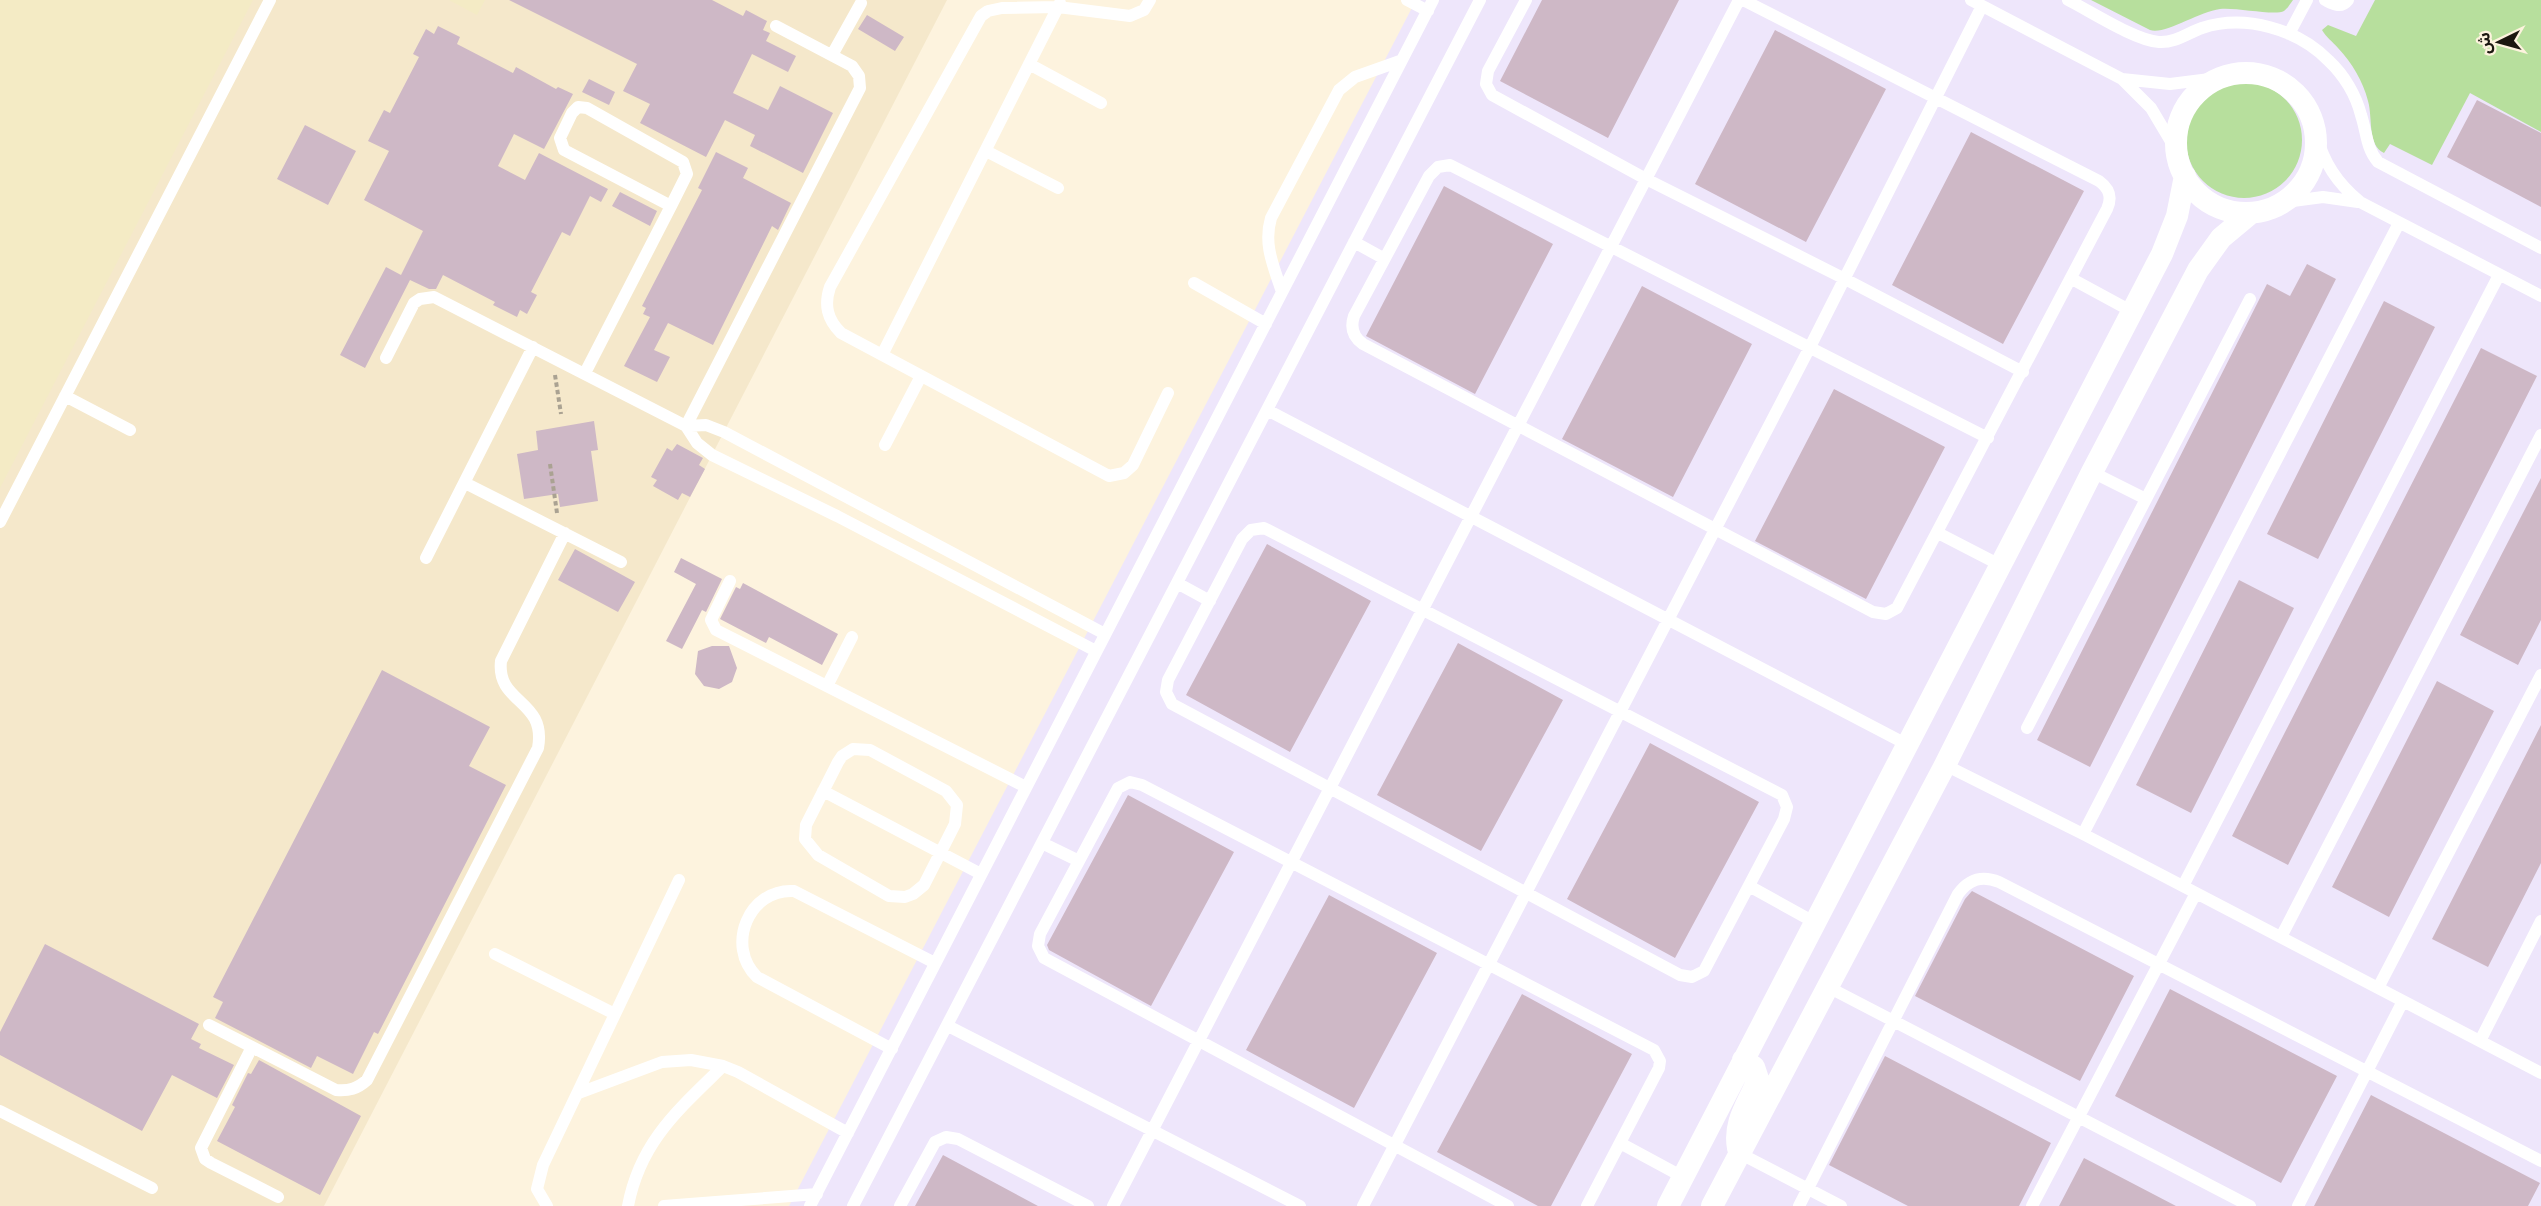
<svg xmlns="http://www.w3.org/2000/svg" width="2541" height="1206" viewBox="0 0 2541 1206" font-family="Literata,'Noto Sans Arabic',serif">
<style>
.built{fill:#f5e8cb}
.industrial{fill:#eee6fb}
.green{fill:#b7df9d}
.sand{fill:#f4ebc5}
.building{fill:#ceb8c6}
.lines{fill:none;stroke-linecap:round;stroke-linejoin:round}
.path{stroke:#aaa292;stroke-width:4;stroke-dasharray:4.5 3;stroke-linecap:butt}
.service{stroke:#fff;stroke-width:12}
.minor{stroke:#fff;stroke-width:22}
</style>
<rect width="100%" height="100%" fill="#fdf3de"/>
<path class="built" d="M0 0H947L324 1206H0Z"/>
<path class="industrial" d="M1416 0H2541V1206H789Z"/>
<path class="green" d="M2091 0H2293C2290 4 2288 8 2284 11 2275 16 2235 7 2220 9 2198 12 2165 35 2150 30Z
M2375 0H2541V132L2470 93 2432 165 2390 144 2384 153C2367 145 2373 118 2368 101 2363 81 2352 63 2338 48 2333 42 2326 37 2322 30L2328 25 2356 36Z
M2186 140a58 58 0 1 1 116 0a58 58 0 1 1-116 0Z"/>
<path class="sand" d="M0 0H253L0 488Z
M449 0H485L477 15Z"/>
<path class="building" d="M509 0H712L743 16 746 10 767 21 763 30 770 33 766 41 796 56 788 72 752 54 733 93 768 110 780 86 833 113 803 173 750 146 755 135 725 120 706 157 640 123 650 104 623 91 637 64Z
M1542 0H1679L1608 138 1500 81Z
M867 15 904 37 895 51 858 29Z
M438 26 460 37 457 44 513 73 516 67 556 89 558 87 573 94 544 149 514 134 498 166 525 180 539 153 608 189 601 202 590 196 570 236 562 232 531 292 537 295 527 314 520 310 517 317 493 305 495 302 443 275 436 289H429L410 280 365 368 340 355 386 267 401 275 423 231 364 200 389 151 368 141 384 110 390 113 419 57 413 54 426 29 434 34Z
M1775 30 1886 89 1806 242 1695 184Z
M589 79 615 92 609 105 582 92Z
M2477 100 2541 133V207L2447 157Z
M305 125 356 151 328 205 277 179Z
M1971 132 2084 191 2003 344 1892 285Z
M716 152 748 168 743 178 791 203 778 230 772 226 713 345 668 323 654 350 670 357 657 382 624 366 650 317 643 314 646 308 642 306 702 190 698 188Z
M1444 186 1553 244 1475 394 1366 336Z
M620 192 657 211 650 226 612 206Z
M2307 264 2336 279 2090 767 2037 740 2267 284 2290 296Z
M1642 286 1752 344 1673 497 1562 439Z
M2384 301 2435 327 2318 559 2267 534Z
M2481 348 2537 376 2288 865 2232 836Z
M1834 389 1945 447 1866 599 1755 541Z
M594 421 598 450 591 451 598 501 560 507 558 494 524 499 517 454 538 450 536 431Z
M677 444 703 458 699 465 705 469 690 497 682 493 678 500 653 486 657 480 651 477 667 448 672 451Z
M2541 478V620L2518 665 2460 635Z
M1267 544 1371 601 1290 752 1186 695Z
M575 549 635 582 618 612 558 580Z
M681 558 722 579 706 612 702 610 682 649 666 641 696 584 674 572Z
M2239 580 2294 608 2191 813 2136 785Z
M743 583 838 634 822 665 769 637 766 643 720 619 736 587 740 589Z
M1458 643 1563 700 1481 851 1377 795Z
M712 646H729L737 668 732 682 719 689 704 686 695 674 698 651Z
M382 670 490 727 469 766 506 785 378 1034 374 1032 353 1074 317 1056 311 1068 215 1018 223 1002 213 997Z
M2437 681 2494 711 2389 917 2332 887Z
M2541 725V863L2488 967 2432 939Z
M1650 743 1759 802 1675 958 1567 899Z
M1128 795 1234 852 1151 1006 1049 950 1047 945Z
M1972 891 2134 976 2080 1081 1915 996 1965 899Z
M1329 895 1437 953 1354 1108 1246 1050Z
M45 944 199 1024 191 1039 201 1044 199 1048 234 1065 217 1098 172 1075 142 1131 0 1055V1032Z
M2170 989 2337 1076 2281 1183 2115 1096Z
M1522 994 1632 1054 1551 1206H1538L1437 1152Z
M1885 1056 2051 1143 2019 1206H1908L1829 1165Z
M259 1060 361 1116 320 1195 217 1141 235 1107 232 1105 248 1073 251 1074Z
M2371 1095 2540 1183 2528 1206H2314Z
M943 1155 1038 1206H915Z
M2084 1158 2176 1206H2059Z"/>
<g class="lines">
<path class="path" d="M555 375 561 414
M550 464 557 513"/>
<path class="service" d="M1150 0 1144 10 1130 16 1058 7 1002 8 988 11 981 16 830 287C824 305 827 319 841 333L1109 476 1124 473 1133 465 1168 393
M1407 0 1428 11
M1526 0 1488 71 1486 84 1492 95 1646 179 1845 279 2023 372
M1743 0 2099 181C2110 189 2112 198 2107 209L1897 608 1886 614 1873 612 1363 344C1353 337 1350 328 1354 316L1429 176 1438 167 1450 165 1988 438
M1971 0 2122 79 2151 108 2176 150
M2068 0C2090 11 2136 41 2159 42 2175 43 2188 33 2202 28 2245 14 2298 29 2329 61 2344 75 2356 95 2361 115 2367 133 2366 148 2378 162L2541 248
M2325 0C2333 4 2341 9 2348 0
M2289 34 2307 0
M832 55 861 3
M1029 64 1101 103
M2122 79 2170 84 2218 78
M578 107 587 108 683 162 687 174 671 206 564 150 560 138 572 113Z
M2316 134C2324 163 2337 183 2360 202L2541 296
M986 151 1058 188
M2285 202 2323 197 2358 202
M1354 242 1383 258
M2072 279 2131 311
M1194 283 1266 324
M1282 292C1274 267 1263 245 1271 218L1339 90 1355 77 1400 61
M882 355 1060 3
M386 358 414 303 420 299 434 297 686 426 697 443 712 455 837 516 1096 651
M585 373 671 206
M65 396 130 430
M1267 410 1908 745
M686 426 860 88 859 76 852 66 776 26
M686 426 706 425 724 432 1105 634
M885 445 921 376
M2092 472 2146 499
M465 483 621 562
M0 522 270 0
M1264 528 1782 795 1787 807 1784 819 1704 971 1692 977 1680 975 1172 704 1166 692 1168 680 1242 539 1251 530Z
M1938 533 2000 565
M426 558 533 347
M730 581 711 620 716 630 1026 787
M1177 583 1210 601
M827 686 852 637
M2027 728 2250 299
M853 749 870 750 946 791 957 805 955 824 924 885 913 894 905 897 889 896 818 855 805 839 806 825 838 762 842 756Z
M1945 765 2083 834 2541 1073
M823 791 981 874
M2083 834 2399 223
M1042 843 1079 861
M1749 886 1814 922
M2183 886 2499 275
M2281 937 2541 435
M495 954 615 1014
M1828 987 2250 1206
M2378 988 2541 675
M209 1025 336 1090C349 1091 357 1089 367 1080L538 748C547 699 496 704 501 661L565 533
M948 1026 1300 1206
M2480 1041 2541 921
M252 1047 201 1148 205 1159 211 1163 278 1197
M892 1049 757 977C725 946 749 888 794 891L935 963
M579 1093 662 1062 691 1060 723 1066 738 1072 848 1133
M0 1111 152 1188
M1620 1143 1683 1177
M1739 1153 1841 1206
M547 1206 537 1189 543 1165 679 880
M628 1206C640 1142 678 1110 723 1066
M664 1206 817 1194
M810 1206 1433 0
M853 1206 1480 0
M900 1206 935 1142 946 1137 958 1139 1088 1206
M1113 1206 1739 0
M1363 1206 1810 347 1982 6
M1508 1206 1044 958 1038 946 1040 934 1118 788 1130 782 1142 785 1654 1050 1660 1061 1659 1068 1587 1206
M1799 1206 1958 894C1969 879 1982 875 1999 882L2541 1161
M2032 1206 2196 893
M2298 1206 2403 1001"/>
<path class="minor" d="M2176 143a70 70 0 1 1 140 0a70 70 0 1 1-140 0Z
M1738 1148C1733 1121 1749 1103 1758 1079L1754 1067 1743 1060
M1668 1206 2162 254 2177 216 2185 176
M1712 1206 1945 765 2092 472 2198 270 2221 238 2251 213"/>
</g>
<g transform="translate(2499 42) rotate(265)" stroke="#fdf3de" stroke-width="4.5" paint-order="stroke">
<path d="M0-4.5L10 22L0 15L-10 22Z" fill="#1b1710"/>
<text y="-9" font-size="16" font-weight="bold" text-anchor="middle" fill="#1b1710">ش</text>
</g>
</svg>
